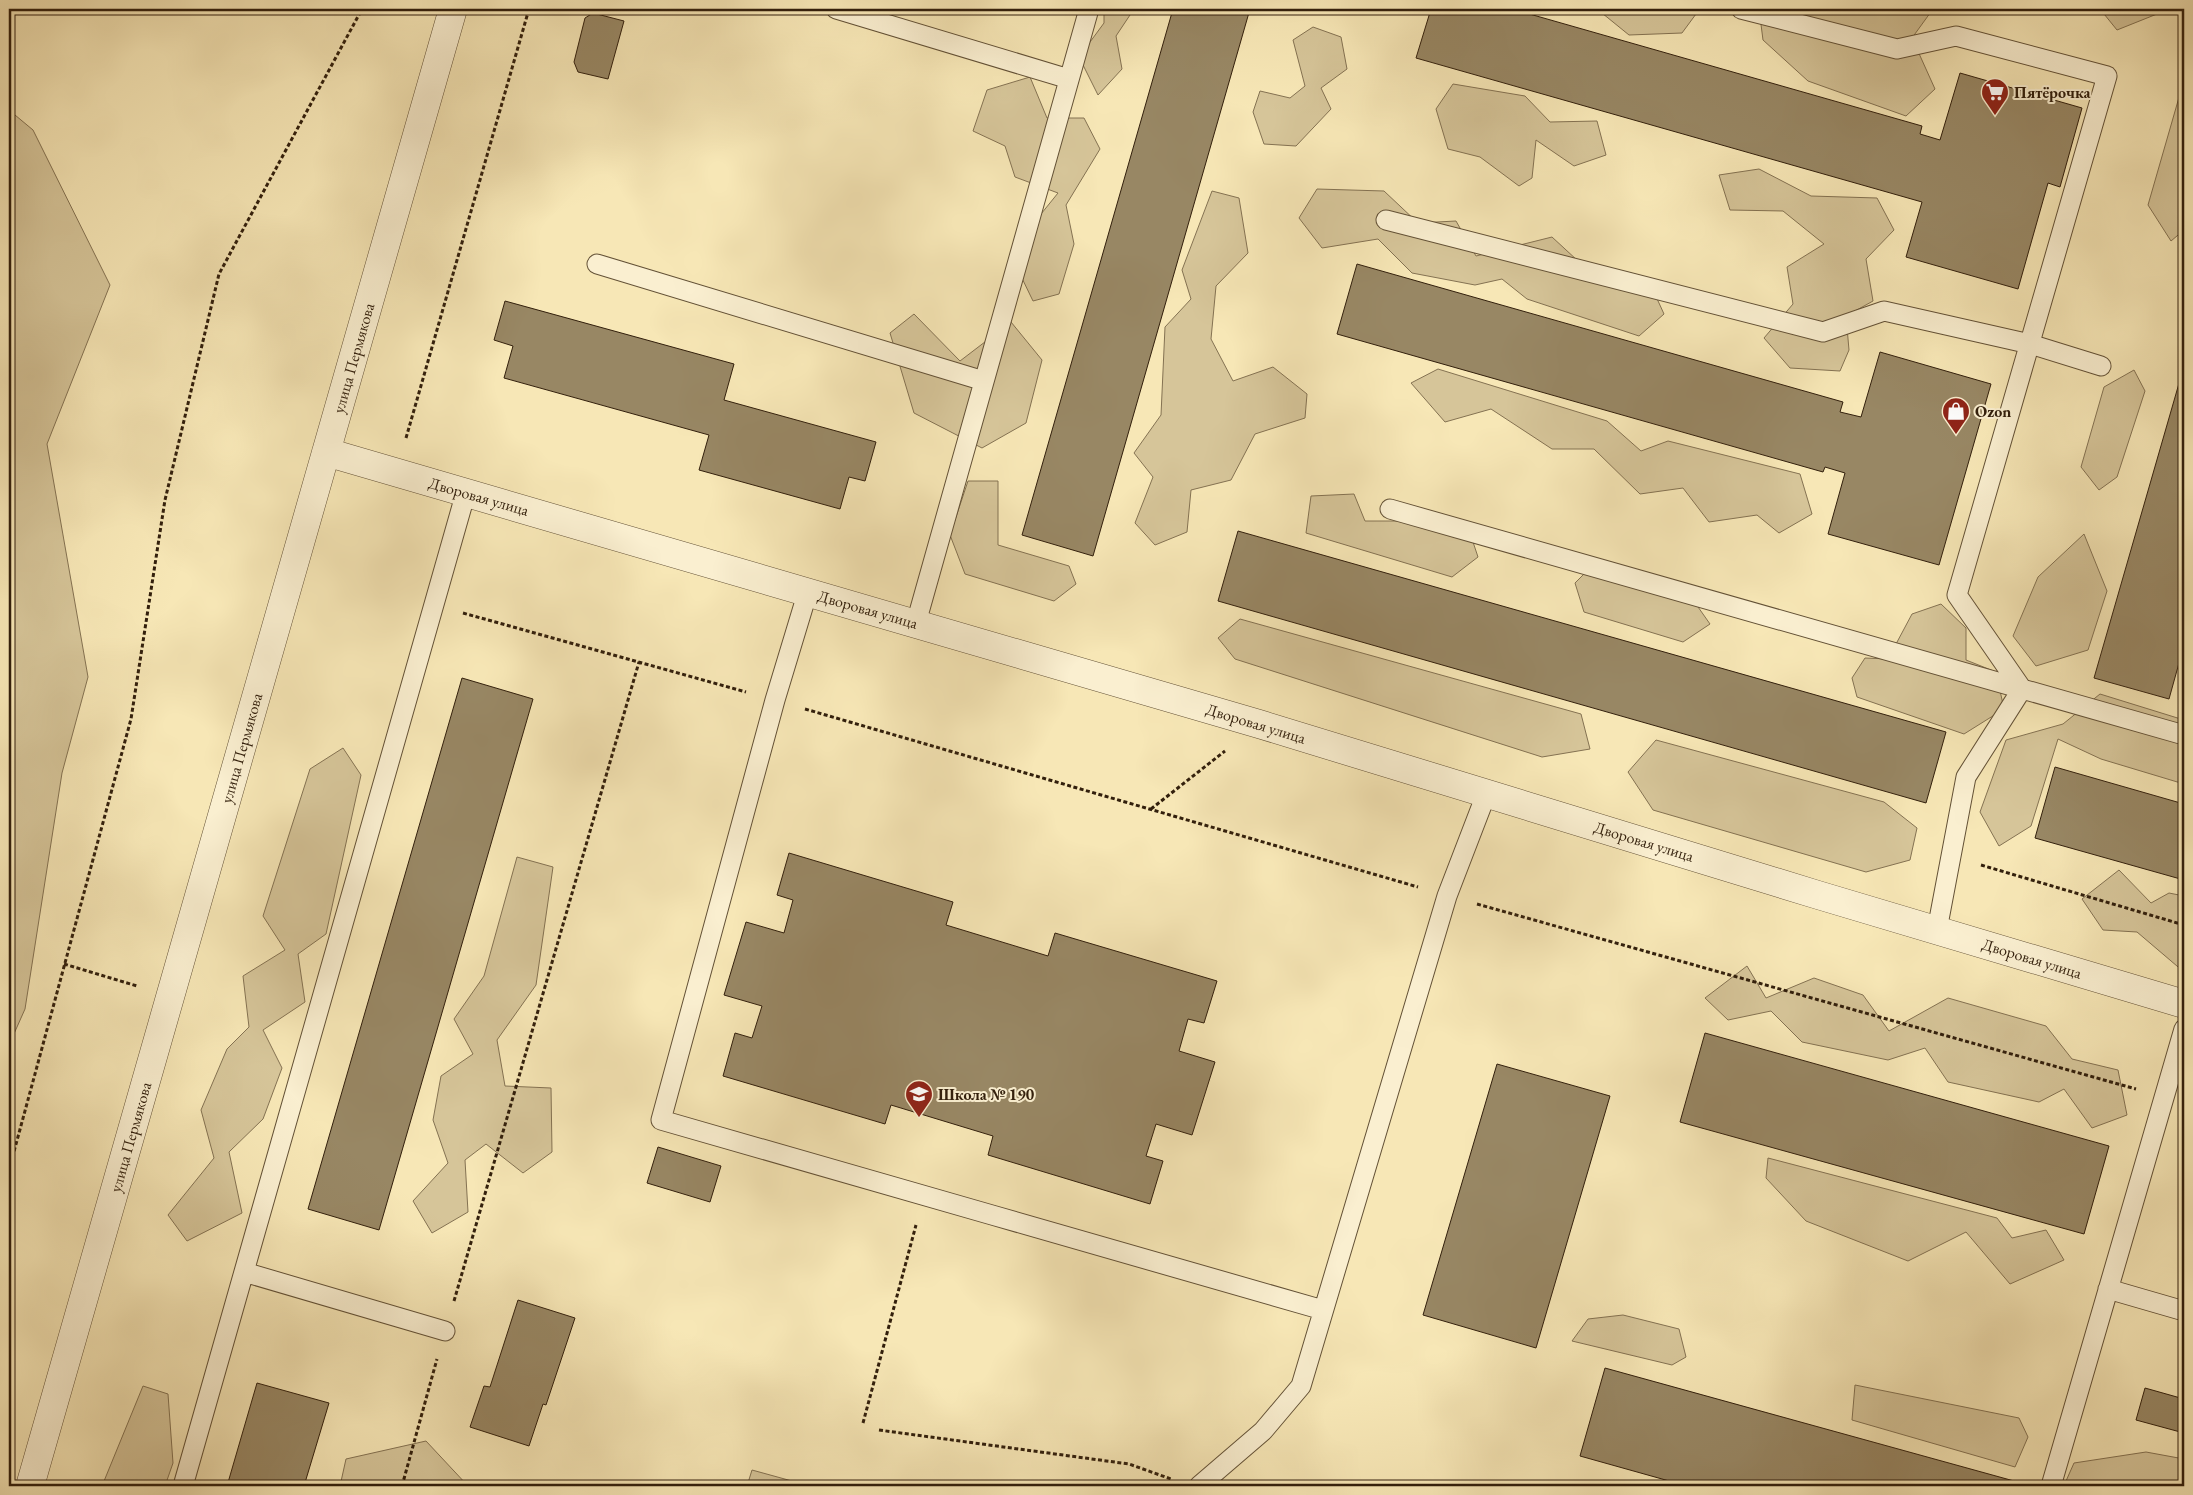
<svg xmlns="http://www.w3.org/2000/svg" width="2193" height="1495" viewBox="0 0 2193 1495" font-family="'EB Garamond',serif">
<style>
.green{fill:#d6c599;stroke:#847252}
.building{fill:#988764;stroke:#321f0c}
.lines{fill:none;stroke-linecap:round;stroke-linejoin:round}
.lane-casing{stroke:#635136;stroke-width:21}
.street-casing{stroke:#635136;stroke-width:29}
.path{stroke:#321f0c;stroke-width:3;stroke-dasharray:4 2.5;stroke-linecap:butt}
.lane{stroke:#faefd0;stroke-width:19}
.street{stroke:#faefd0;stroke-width:28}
.labels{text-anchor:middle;stroke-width:4;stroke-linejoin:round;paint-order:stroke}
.poi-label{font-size:16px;font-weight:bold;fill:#321f0c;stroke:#faefd0;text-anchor:start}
.street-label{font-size:16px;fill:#321f0c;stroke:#faefd0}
</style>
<rect width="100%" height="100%" fill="#f7e7b6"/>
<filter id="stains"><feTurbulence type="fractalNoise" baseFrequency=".004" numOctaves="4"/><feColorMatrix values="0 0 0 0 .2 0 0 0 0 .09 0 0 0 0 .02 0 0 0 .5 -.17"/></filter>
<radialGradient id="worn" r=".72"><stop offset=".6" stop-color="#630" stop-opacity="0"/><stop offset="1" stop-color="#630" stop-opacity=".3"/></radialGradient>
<path class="green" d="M1104 9H1134L1116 36 1122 69 1098 95 1079 57 1104 23Z
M1584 9H1696V14L1682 33 1629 35 1597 9Z
M1759 9H1933L1912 38 1935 89 1906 116 1808 81 1763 40Z
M2100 9H2158L2157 14 2117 30Z
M1313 27 1341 37 1347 69 1321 88 1331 109 1296 146 1264 144 1253 112 1260 91 1290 98 1305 86 1293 40Z
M1030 77 1047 118H1084L1100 149 1066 205 1074 244 1059 294 1033 301 1019 272 1037 219 1058 193 1015 177 1005 146 973 131 987 90Z
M2184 80V230L2171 241 2148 205Z
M1453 84 1525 96 1550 122 1597 121 1606 155 1574 166 1536 140 1532 178 1519 186 1480 157 1448 149 1436 109Z
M9 110 33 130 110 285 47 444 88 677 62 773 25 1009 9 1045Z
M1759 169 1811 196 1877 198 1894 230 1866 259 1873 301 1846 316 1849 350 1840 371 1790 368 1764 338 1793 304 1787 267 1824 244 1783 211 1730 210 1719 175Z
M1317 189 1384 191 1418 223 1456 221 1476 256 1552 237 1603 284 1648 279 1664 314 1639 336 1527 299 1502 279 1475 285 1412 273 1378 239 1322 248 1299 218Z
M1212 191 1239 198 1248 253 1216 286 1211 339 1233 381 1273 367 1307 394 1305 418 1255 434 1231 480 1191 490 1187 532 1155 545 1135 523 1153 477 1134 453 1161 415 1165 327 1191 299 1182 270Z
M914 314 960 361 1011 322 1042 360 1026 423 982 448 914 413 890 333Z
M1438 369 1607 421 1641 451 1668 441 1800 474 1812 514 1779 533 1757 515 1709 522 1683 488 1640 494 1594 449H1552L1491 409 1445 422 1411 383Z
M2134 370 2145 391 2117 477 2099 490 2081 467 2104 387Z
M968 481H998V545L1069 566 1076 584 1054 601 965 574 950 535Z
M1354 494 1365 521H1466L1478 557 1452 577 1306 533 1311 496Z
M2084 534 2107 591 2088 650 2036 666 2013 636 2038 577Z
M1597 561 1684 587 1710 624 1683 642 1584 612 1575 583Z
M1941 604 1966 628V660L1996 672 2004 709 1964 734 1857 697 1852 678 1865 658 1888 659 1912 614Z
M1240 619 1581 714 1590 749 1542 757 1235 659 1218 638Z
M2100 694 2184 720V784L2101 759 2058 739 2031 826 1999 846 1980 812 2006 740 2063 724Z
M1656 740 1884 802 1917 828 1910 860 1866 872 1653 810 1628 772Z
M343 748 361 775 326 934 298 954 305 1002 263 1030 282 1068 263 1119 229 1152 242 1213 187 1241 168 1215 214 1158 201 1110 227 1049 249 1027 243 976 285 950 263 916 310 769Z
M517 857 553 867 536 985 497 1040 505 1086 551 1088 552 1152 523 1173 486 1144 465 1160 468 1212 432 1233 413 1201 448 1163 433 1120 441 1076 473 1054 454 1019 484 976Z
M2119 870 2151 903 2169 893 2184 896V972L2137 932 2103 930 2082 899Z
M1747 966 1766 998 1814 978 1863 995 1889 1031 1948 998 2046 1026 2072 1059 2118 1070 2127 1115 2092 1128 2064 1089 2039 1102 1948 1082 1925 1048 1888 1060 1802 1042 1771 1011 1728 1020 1705 998Z
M1768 1158 1997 1218 2012 1238 2046 1230 2064 1260 2010 1284 1966 1232 1908 1261 1806 1221 1766 1178Z
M1623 1315 1679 1329 1686 1357 1672 1365 1572 1341 1588 1319Z
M1855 1385 2019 1418 2028 1437 2015 1467 1852 1420Z
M143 1386 168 1394 173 1463 165 1486H102Z
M426 1441 468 1486H340L346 1459Z
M2146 1452 2184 1459V1486H2072L2066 1481 2074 1463Z
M752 1470 810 1486H747Z"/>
<path class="building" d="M1173 9H1250L1093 556 1022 535Z
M1431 9H1512L1922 126 1920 134 1940 140 1960 73 2082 108 2060 187 2048 183 2018 289 1906 257 1922 202 1416 58Z
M593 13 624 21 608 79 578 72 574 62 585 18Z
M1357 264 1843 402 1840 412 1861 417 1880 352 1991 384 1939 565 1828 534 1845 473 1825 467 1823 472 1337 334Z
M505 301 734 364 724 400 876 442 865 481 849 477 840 509 699 470 709 435 504 378 513 346 494 340Z
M2184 366V645L2169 699 2094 678Z
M1238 531 1946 732 1926 803 1218 601Z
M462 678 533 699 379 1230 308 1209Z
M2055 767 2184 804V880L2035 838Z
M789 853 953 902 946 925 1048 956 1055 933 1217 981 1204 1023 1188 1019 1179 1051 1215 1062 1192 1135 1156 1124 1146 1156 1163 1161 1150 1204 988 1155 993 1136 891 1105 885 1124 723 1076 735 1033 752 1038 762 1006 724 995 746 922 784 933 793 900 777 895Z
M1705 1033 2109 1146 2084 1234 1680 1122Z
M1497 1064 1610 1096 1536 1348 1423 1315Z
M658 1147 721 1166 710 1202 647 1183Z
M518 1300 575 1318 546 1405 543 1404 529 1446 470 1427 484 1386 490 1387Z
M1605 1368 2014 1481 2012 1486H1687L1580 1456Z
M257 1383 329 1403 304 1486H227Z
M2145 1388 2184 1399V1433L2136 1420Z"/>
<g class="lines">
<g class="lane-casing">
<path id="lane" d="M836 9 1069 79
M1741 9 1897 49 1956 36 2107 76 1957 595 2022 689 1966 777 1937 930
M1386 220 1823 332 1884 311 2030 344 2101 366
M597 264 984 381
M1390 509 2184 735
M808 591 775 700 661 1120C882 1182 1102 1248 1323 1310
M916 623 1089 9
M244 1272 445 1331
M2108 1289 2184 1311
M183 1486 466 492
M1199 1486 1263 1431 1301 1386 1447 896 1487 792
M2051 1486 2184 1029"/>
</g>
<g class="street-casing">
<path id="street" d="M326 452 1259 724 1818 895 2184 1004
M30 1486 453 9"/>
</g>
<path class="path" d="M406 438 529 9
M463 613 746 692
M805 709 1418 887
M1151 809 1225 751
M1981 865 2184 925
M1477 904 2136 1089
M64 964 137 986
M9 1170 131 719 165 500 219 274 362 9
M454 1301 639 662
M863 1423 916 1225
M879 1430 1129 1464 1171 1479
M402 1486 437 1359"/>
<use href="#lane" class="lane"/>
<use href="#street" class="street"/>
</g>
<defs>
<g id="supermarket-pin" transform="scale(1.4375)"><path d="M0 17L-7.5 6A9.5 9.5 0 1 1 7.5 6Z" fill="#8f2418" stroke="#faefd0"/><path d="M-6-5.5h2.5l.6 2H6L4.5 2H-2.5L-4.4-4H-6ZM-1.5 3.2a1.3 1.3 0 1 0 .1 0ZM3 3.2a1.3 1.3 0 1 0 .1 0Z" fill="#fff"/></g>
<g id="shop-pin" transform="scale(1.4375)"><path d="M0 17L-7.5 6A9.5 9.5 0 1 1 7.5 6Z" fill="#8f2418" stroke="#faefd0"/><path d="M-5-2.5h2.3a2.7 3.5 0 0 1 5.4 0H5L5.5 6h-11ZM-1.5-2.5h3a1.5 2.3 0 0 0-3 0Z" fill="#fff"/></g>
<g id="school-pin" transform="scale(1.4375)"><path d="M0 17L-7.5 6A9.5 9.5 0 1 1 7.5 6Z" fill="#8f2418" stroke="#faefd0"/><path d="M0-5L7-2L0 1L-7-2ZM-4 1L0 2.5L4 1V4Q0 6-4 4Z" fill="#fff"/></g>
</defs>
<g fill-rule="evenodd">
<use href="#supermarket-pin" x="1995" y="92"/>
<use href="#shop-pin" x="1956" y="411"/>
<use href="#school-pin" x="919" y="1094"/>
</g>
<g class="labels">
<g class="poi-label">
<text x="2014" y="98">Пятёрочка</text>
<text x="1975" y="417">Ozon</text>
<text x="938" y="1100">Школа № 190</text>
</g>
<g class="street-label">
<text transform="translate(353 358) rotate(-74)" y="6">улица Пермякова</text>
<text transform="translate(479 496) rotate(16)" y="6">Дворовая улица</text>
<text transform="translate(868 609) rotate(16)" y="6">Дворовая улица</text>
<text transform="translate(1256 723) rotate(17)" y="6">Дворовая улица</text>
<text transform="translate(241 748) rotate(-74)" y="6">улица Пермякова</text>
<text transform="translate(1644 841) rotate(17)" y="6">Дворовая улица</text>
<text transform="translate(2032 958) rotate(17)" y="6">Дворовая улица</text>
<text transform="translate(130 1137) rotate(-74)" y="6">улица Пермякова</text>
</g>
</g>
<rect width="2193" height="1495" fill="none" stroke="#f7e7b6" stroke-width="30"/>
<rect x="10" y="10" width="2173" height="1475" fill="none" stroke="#321f0c" stroke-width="2.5"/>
<rect x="15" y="15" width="2163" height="1465" fill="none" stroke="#321f0c"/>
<rect width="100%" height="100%" filter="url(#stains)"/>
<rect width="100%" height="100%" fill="url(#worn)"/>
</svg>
